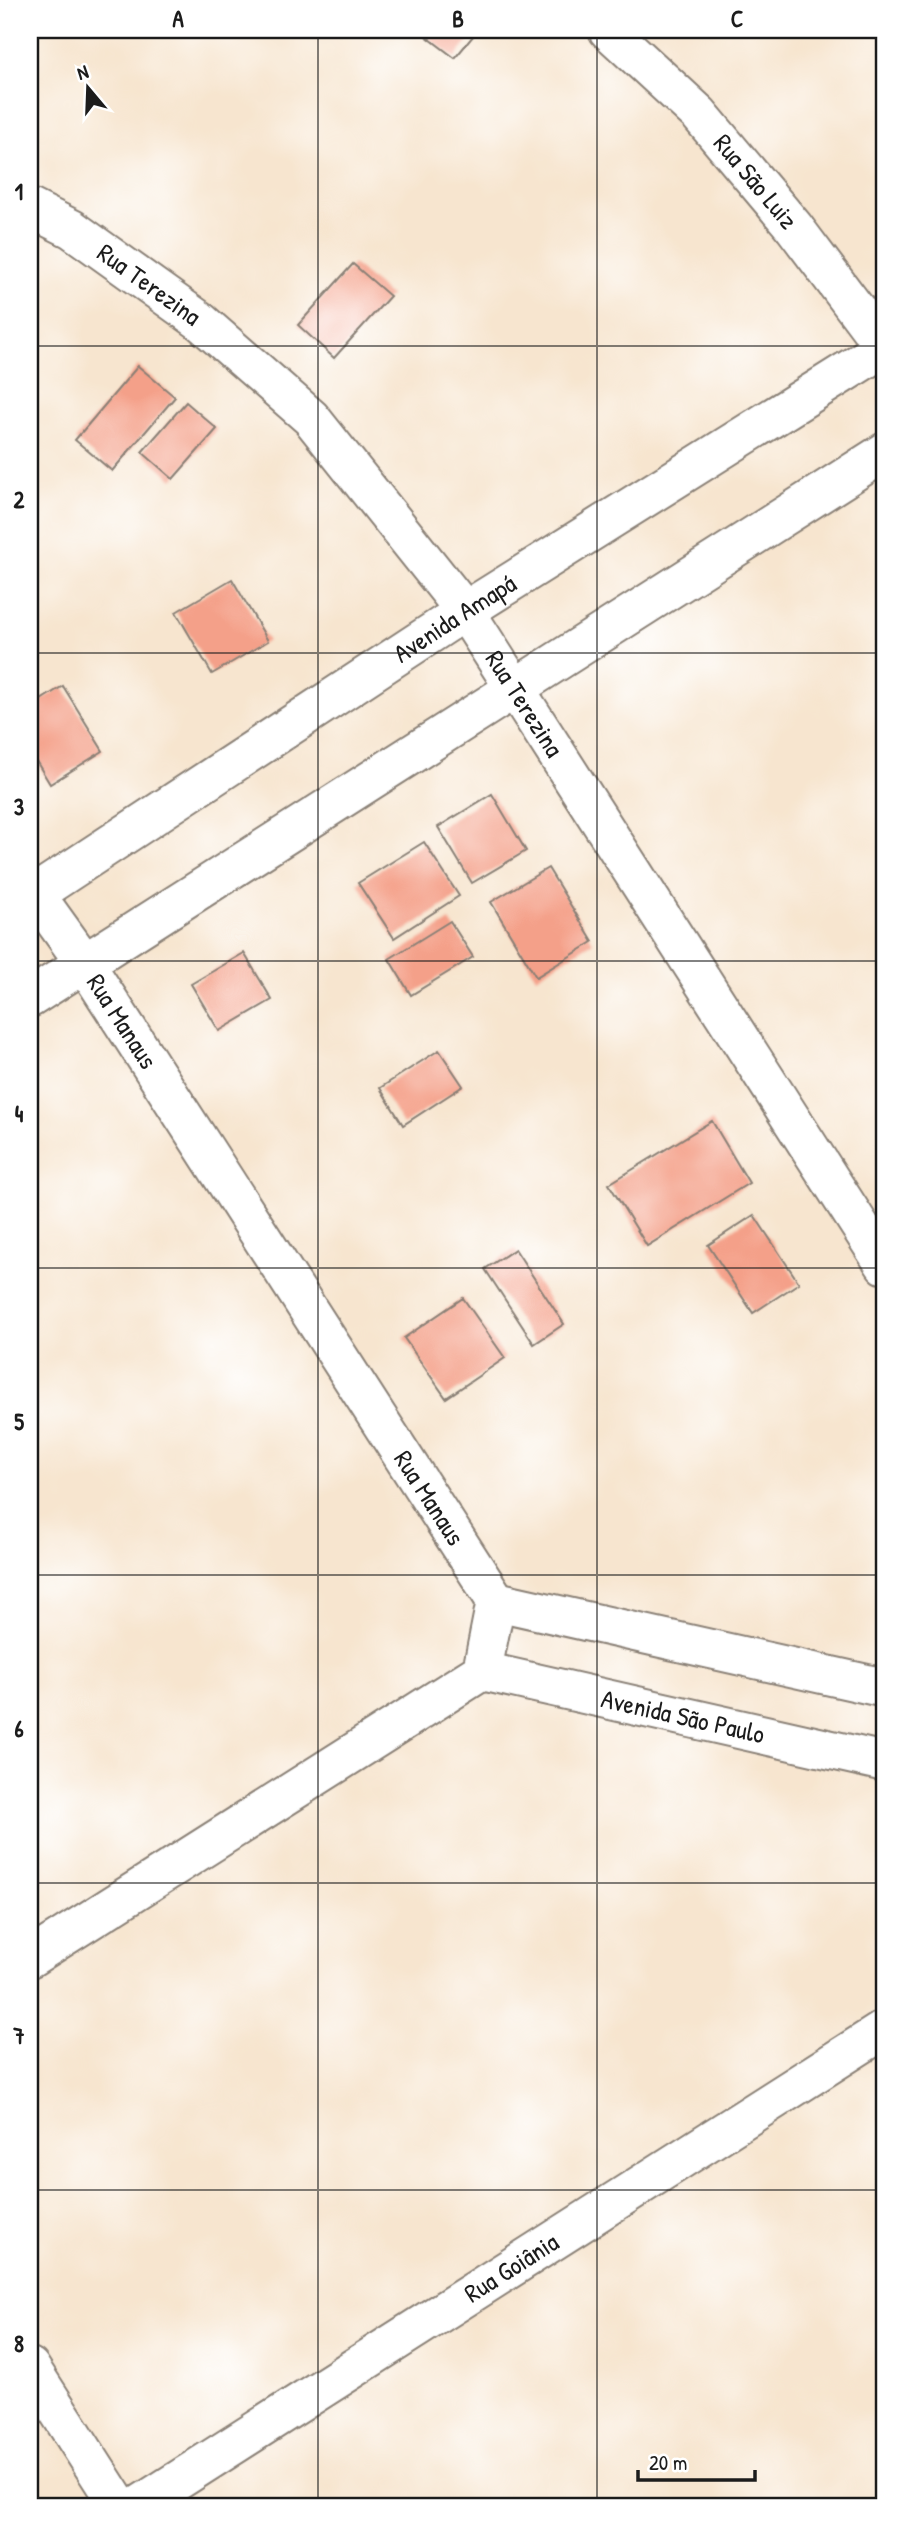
<svg xmlns="http://www.w3.org/2000/svg" width="915" height="2536" viewBox="0 0 915 2536" font-family="'Patrick Hand',sans-serif">
<style>
.building{fill:#f4a089}
.lines{fill:none;stroke-linecap:round;stroke-linejoin:round}
.street-casing{stroke:#8a8076;stroke-width:42}
.secondary-casing{stroke:#8a8076;stroke-width:42}
.street{stroke:#fff;stroke-width:38}
.secondary{stroke:#fff;stroke-width:38}
.grid{fill:none;stroke:#1c1c1c;stroke-width:2;stroke-opacity:0.55}
.labels{text-anchor:middle;stroke-width:6;stroke-linejoin:round;paint-order:stroke}
.street-label{font-size:26px;fill:#1c1c1c;stroke:#fff}
.neatline{fill:none;stroke:#1c1c1c;stroke-width:2.5}
.grid-label{font-size:23px;text-anchor:middle;font-weight:bold;fill:#1c1c1c}
</style>
<rect width="100%" height="100%" fill="#fff"/>
<filter id="ink" filterUnits="userSpaceOnUse"><feTurbulence type="fractalNoise" baseFrequency=".0143" numOctaves="2"/><feDisplacementMap in="SourceGraphic" scale="14" xChannelSelector="R" yChannelSelector="G"/><feConvolveMatrix kernelMatrix="1 2 1 2 8 2 1 2 1" color-interpolation-filters="sRGB"/></filter>
<filter id="wash" filterUnits="userSpaceOnUse"><feTurbulence type="fractalNoise" baseFrequency=".00686" numOctaves="4" result="noise"/><feDisplacementMap in="SourceGraphic" scale="28" xChannelSelector="R" yChannelSelector="G"/><feGaussianBlur stdDeviation="1.57" result="paint"/><feColorMatrix in="noise" values="0 0 0 0 0 0 0 0 0 0 0 0 0 0 0 0 0 1.4 0 .05"/><feComposite in="paint" operator="in"/></filter>
<g filter="url(#wash)">
<rect width="100%" height="100%" fill="#f7e5cf"/>
<g id="blocks">
<path class="building" d="M418 30H478L455 58Z
M353 264 390 296 334 358 298 325Z
M138 366 175 397 112 471 75 440Z
M186 402 217 429 173 479 142 452Z
M232 579 268 641 212 674 176 612Z
M63 686 103 751 50 784 30 751V707Z
M492 794 526 851 472 883 438 827Z
M424 842 459 896 394 938 358 883Z
M548 868 593 942 536 977 491 902Z
M450 921 473 957 411 995 389 959Z
M244 953 272 1000 219 1031 191 984Z
M439 1050 463 1086 403 1125 380 1088Z
M712 1121 749 1183 647 1246 609 1184Z
M754 1215 799 1283 753 1313 708 1245Z
M515 1249 564 1324 534 1344 485 1269Z
M463 1298 505 1358 446 1398 404 1338Z"/>
</g>
</g>
<g filter="url(#ink)">
<use href="#blocks" fill-opacity="0" stroke="#8a8076" stroke-width="2"/>
<g class="lines">
<g class="street-casing">
<g id="street">
<path id="s1" d="M608 30 699 114 794 227 885 348"/>
<path id="s2" d="M30 208 72 229 199 320 311 418 465 611 885 1265"/>
<path id="s3" d="M30 887 84 962 496 1601 482 1671 30 1958"/>
<path d="M496 1601 885 1688"/>
<path id="s4" d="M482 1671 885 1762"/>
<path id="s5" d="M138 2506 885 2029"/>
</g>
</g>
<g class="secondary-casing">
<g id="secondary">
<path id="s6" d="M30 897 465 611 885 347"/>
<path d="M30 998 885 452"/>
<path d="M30 2367 119 2506"/>
</g>
</g>
<use href="#street" class="street"/>
<use href="#secondary" class="secondary"/>
</g>
</g>
<path class="grid" d="M318 30V2506M597 30V2506M30 346H885M30 653H885M30 961H885M30 1268H885M30 1575H885M30 1883H885M30 2190H885"/>
<g class="labels">
<g class="street-label">
<text dy="9" stroke="none"><textPath href="#s1" startOffset="212">Rua São Luiz</textPath></text>
<text dy="9" stroke="none"><textPath href="#s2" startOffset="142">Rua Terezina</textPath></text>
<text dy="9" stroke="none"><textPath href="#s6" startOffset="508">Avenida Amapá</textPath></text>
<text dy="9" stroke="none"><textPath href="#s2" startOffset="709">Rua Terezina</textPath></text>
<text dy="9" stroke="none"><textPath href="#s3" startOffset="163">Rua Manaus</textPath></text>
<text dy="9" stroke="none"><textPath href="#s3" startOffset="730">Rua Manaus</textPath></text>
<text dy="9" stroke="none"><textPath href="#s4" startOffset="206">Avenida São Paulo</textPath></text>
<text dy="9" stroke="none"><textPath href="#s5" startOffset="443">Rua Goiânia</textPath></text>
</g>
</g>
<rect width="915" height="2536" fill="none" stroke="#fff" stroke-width="77"/>
<g transform="translate(88 88) rotate(341)" stroke="#ffffff" stroke-width="5" paint-order="stroke">
<path d="M0-5L12 26L0 18L-12 26Z" fill="#1c1c1c"/>
<text y="-10" font-size="19" font-weight="bold" text-anchor="middle" fill="#1c1c1c">N</text>
</g>
<path d="M638 2470v10h117v-10" fill="none" stroke="#1c1c1c" stroke-width="3.5"/>
<text x="649" y="2470" font-size="21" fill="#1c1c1c" stroke="#ffffff" stroke-width="5" paint-order="stroke">20 m</text>
<rect x="38" y="38" width="838" height="2460" class="neatline"/>
<g class="grid-label">
<text x="178" y="27">A</text>
<text x="458" y="27">B</text>
<text x="737" y="27">C</text>
<text x="19" y="200">1</text>
<text x="19" y="508">2</text>
<text x="19" y="815">3</text>
<text x="19" y="1122">4</text>
<text x="19" y="1430">5</text>
<text x="19" y="1737">6</text>
<text x="19" y="2044">7</text>
<text x="19" y="2352">8</text>
</g>
</svg>
